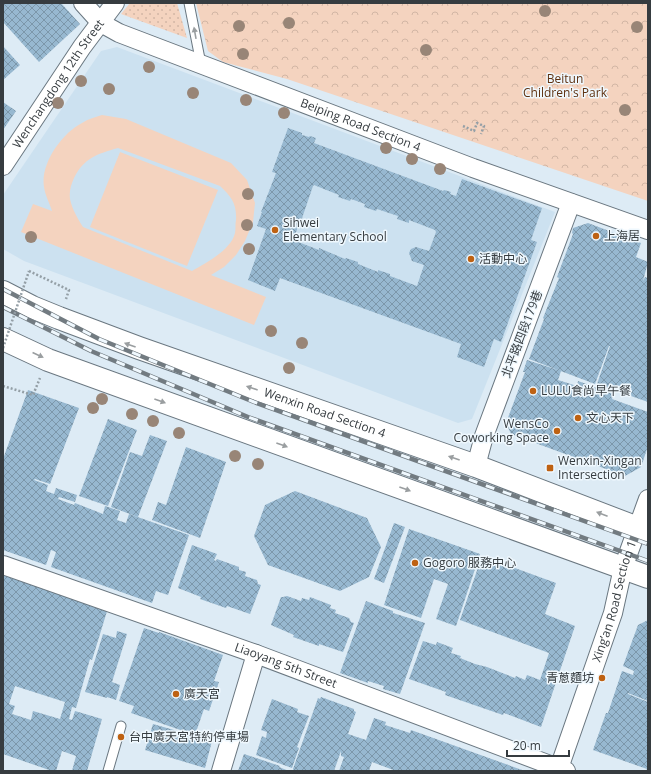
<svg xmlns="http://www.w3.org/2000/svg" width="651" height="774" viewBox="0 0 651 774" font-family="'Open Sans','Noto Sans TC',sans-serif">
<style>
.built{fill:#cce1f0}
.grass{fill:url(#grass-dots)}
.park{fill:url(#park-crowns)}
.garden{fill:#f4d3bf;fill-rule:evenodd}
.building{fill:url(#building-cross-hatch);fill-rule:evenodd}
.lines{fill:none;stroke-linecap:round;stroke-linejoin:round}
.service-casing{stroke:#6a7780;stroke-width:11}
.minor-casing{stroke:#6a7780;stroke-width:20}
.secondary-casing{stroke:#6a7780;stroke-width:24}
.path{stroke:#949fa6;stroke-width:2.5;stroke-dasharray:2 2;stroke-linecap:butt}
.service{stroke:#fff;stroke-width:9}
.minor{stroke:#fff;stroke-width:18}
.secondary{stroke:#fff;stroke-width:22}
.rail-casing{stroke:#727b81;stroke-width:4.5}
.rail{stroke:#eff8fe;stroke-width:3;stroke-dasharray:9;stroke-linecap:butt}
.path-bridge{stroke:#949fa6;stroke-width:2.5;stroke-dasharray:2 2;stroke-linecap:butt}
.tree{fill:#988577}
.oneway{fill:#9a9ea0}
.poi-dot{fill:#be6112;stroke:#eff8fe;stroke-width:1.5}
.labels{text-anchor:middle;stroke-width:3;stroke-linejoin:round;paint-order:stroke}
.park-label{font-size:12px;fill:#5f3110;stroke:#eff8fe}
.street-label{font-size:12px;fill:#363c40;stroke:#eff8fe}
.poi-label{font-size:12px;fill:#363c40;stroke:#eff8fe;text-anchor:start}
</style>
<defs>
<pattern id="grass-dots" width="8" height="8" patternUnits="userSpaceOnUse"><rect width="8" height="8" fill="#f4d3bf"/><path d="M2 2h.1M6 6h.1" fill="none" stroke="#d2b6a5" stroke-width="1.8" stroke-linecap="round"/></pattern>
<pattern id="park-crowns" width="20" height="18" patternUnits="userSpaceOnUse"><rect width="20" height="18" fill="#f4d3bf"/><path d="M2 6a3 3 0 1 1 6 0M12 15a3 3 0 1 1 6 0" fill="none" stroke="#d2b6a5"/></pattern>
<pattern id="building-cross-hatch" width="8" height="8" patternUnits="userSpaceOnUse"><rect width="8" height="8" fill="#97b8d0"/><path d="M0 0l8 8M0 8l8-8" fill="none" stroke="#7c97aa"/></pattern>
</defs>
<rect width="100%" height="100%" fill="#ddebf5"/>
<path class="built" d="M117 47 555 212 472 419 458 423 24 261 3 249V195L101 51Z"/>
<path class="grass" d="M130 3H177L187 38 121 14Z"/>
<path class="park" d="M196 3H648V201L287 79 223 62 208 51Z"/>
<path class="garden" d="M102 115 126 119 231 163 247 180 255 203 253 222 245 241 236 255 224 267 211 275 266 297 254 325 21 232 33 204 52 211C50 204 45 195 44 187 40 164 62 133 82 123 88 119 96 117 102 115ZM118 148 220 186C231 196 237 204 236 220 235 224 236 229 235 233 231 250 206 263 192 271L83 227C78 219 72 209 70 199 69 191 71 185 74 178 84 158 97 154 118 148Z
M120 152 218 190 187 266 90 227Z"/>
<path class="building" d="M3 3H61L80 24 39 62 3 22Z
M3 46 20 65 3 80Z
M3 102 16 111 3 130Z
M288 128 302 133V135L309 137 310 136 316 138 314 143 443 191 444 190 451 192 450 194 456 196 462 179 542 208 531 240 537 242 501 342 494 339 484 367 457 357 461 344 280 278 275 291 248 280 266 229 257 226 262 212H261L276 173 272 172ZM314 185 339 195 338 197 350 201 351 199 365 204 364 207 376 211 377 209 398 216 397 219 409 223V220L435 230 436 232 429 251 416 247 411 249 409 253 412 261 424 265 417 286 390 276V274L378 270V272L358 264V262L346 258 345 259 319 248V250L293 240 298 227H299L313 186Z
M588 223 641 243 636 257 648 262 643 281 645 277 648 278V402L597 384 610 346H609L595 384 529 359 544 319 543 318 559 278 557 277 573 234 572 233 573 228Z
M527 360 561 371 558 380 577 386 578 381 614 394 612 399 648 412V446L641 467 625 476 511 434 506 423 525 372H523Z
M28 390 79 408 50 484 35 479 34 480 48 485 46 491 54 494 56 488 77 495 75 502 59 497 58 499 74 505 75 503 103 514 105 506 120 511 117 520 126 523 129 514 189 535 168 595 156 591 152 603 51 567 56 552 51 550 46 565 3 550V459Z
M108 419 137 430 108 506 79 496Z
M150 435 167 441 138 517 111 507 130 452 142 456Z
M186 447 226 462 200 538 152 520 158 502 166 505Z
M295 491 367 518 381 547 369 577 340 591 268 565 254 536 265 505Z
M394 523 405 527 384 583 374 579Z
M409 529 480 554 456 626 436 619 448 584 434 579 421 618 384 605Z
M192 545 217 554 214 560 216 561 217 559 239 567V570L246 572 245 576 257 580 258 584 261 585 250 614 227 606 226 608 200 599 201 597 178 588Z
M482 556 556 583 545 614 575 626 541 727 504 713 503 715 445 695 446 692 409 679 423 641 436 645 437 642 453 648 451 653 461 656 460 658 475 664 487 667 515 678 516 676 525 680 527 675 540 680 549 653 460 620Z
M3 571 108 608 92 660 90 659 76 708 72 707 69 719 72 720 75 711 102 719 87 771H72L76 756 62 751 56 771H52L3 754ZM15 686 65 702 60 719 33 711 31 720 12 714 15 706 9 704Z
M287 596 301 601 302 598 309 600 310 597 331 605 330 608 336 610 335 613 349 618 351 622 354 623 343 652 319 644V646L293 637 294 635 271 625 281 597H283Z
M366 601 393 611V613L425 623 400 694 383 689 384 686 368 681V683L340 673Z
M648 620V676L647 680H648V701L628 693V694L648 702V771H646L647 769 593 750 606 713H608L622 671 633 675 634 671 623 666 638 625Z
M144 628 159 633V632L223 655 214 681 219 682 209 711 204 709 195 735 131 713 134 706 119 701Z
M117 631 127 634 112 682 120 685 116 700 107 697V698L85 692 103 634 116 638Z
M321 697 354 709V711L356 712 348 734 366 740 374 718 386 722 385 725 410 733 411 730 525 771H396L372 762 369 771H339L344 757 341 756V751L334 771H294L293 769 318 698 320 699Z
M272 699 298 709 297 712 309 716 297 747 299 748 292 768 256 755 262 736 266 738 267 732 261 730Z
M153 724 212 741 205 768 145 750Z
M244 754 280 766 279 767 289 771H238Z"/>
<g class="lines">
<g class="service-casing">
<path id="service" d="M189 3 201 64
M108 771 121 726"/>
</g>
<g class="minor-casing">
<g id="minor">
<path id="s1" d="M83 3 101 23 119 33 473 168 648 230"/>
<path id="s2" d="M3 166 82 47 115 3"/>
<path d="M476 466 484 436 571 203"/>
<path id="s3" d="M3 565 256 654 566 771"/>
<path d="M221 771 256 654"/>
<path id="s4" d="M558 771 613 613 623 568 648 499"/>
</g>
</g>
<g class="secondary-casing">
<g id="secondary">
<path id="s5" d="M3 292 32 307 59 318 139 348 476 466 648 532"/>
<path d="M3 339 48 360 648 577"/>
</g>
</g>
<path class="path" d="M463 126 474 131 477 123 484 126 481 134
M29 271 69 290 66 299
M3 386 33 395 40 378"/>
<use href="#service" class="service"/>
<use href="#minor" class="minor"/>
<use href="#secondary" class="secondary"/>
<g class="rail-casing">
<path id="rail" d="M3 289 99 339 254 402 648 544
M3 307 91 351 248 417 648 561"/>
</g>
<use href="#rail" class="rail"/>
<path class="path-bridge" d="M3 348 29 271"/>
</g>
<g class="tree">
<circle cx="545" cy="11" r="6"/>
<circle cx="289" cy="23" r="6"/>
<circle cx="239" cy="26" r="6"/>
<circle cx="637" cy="27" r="6"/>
<circle cx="426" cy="50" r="6"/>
<circle cx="243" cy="54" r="6"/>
<circle cx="149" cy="67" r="6"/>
<circle cx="81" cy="81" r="6"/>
<circle cx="109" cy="89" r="6"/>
<circle cx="193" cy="93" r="6"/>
<circle cx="246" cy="100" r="6"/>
<circle cx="58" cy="103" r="6"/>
<circle cx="625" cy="110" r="6"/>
<circle cx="284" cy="113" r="6"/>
<circle cx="386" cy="148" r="6"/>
<circle cx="412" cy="159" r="6"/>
<circle cx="440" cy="169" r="6"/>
<circle cx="248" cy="194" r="6"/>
<circle cx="247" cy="225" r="6"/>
<circle cx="31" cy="237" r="6"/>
<circle cx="249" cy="249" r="6"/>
<circle cx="271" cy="331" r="6"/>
<circle cx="302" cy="343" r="6"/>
<circle cx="289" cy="368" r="6"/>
<circle cx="102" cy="399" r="6"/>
<circle cx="93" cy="408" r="6"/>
<circle cx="132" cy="414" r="6"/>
<circle cx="153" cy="421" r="6"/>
<circle cx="179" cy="433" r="6"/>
<circle cx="235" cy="456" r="6"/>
<circle cx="258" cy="464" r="6"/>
</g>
<defs><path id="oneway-solid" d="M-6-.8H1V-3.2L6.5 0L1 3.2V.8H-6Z"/></defs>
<g class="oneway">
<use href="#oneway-solid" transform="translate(195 33) rotate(-100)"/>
<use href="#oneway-solid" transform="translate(130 345) rotate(-160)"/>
<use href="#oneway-solid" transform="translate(38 355) rotate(25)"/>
<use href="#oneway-solid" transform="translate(252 388) rotate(-161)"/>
<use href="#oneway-solid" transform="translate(160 401) rotate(20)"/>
<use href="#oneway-solid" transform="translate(282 445) rotate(20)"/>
<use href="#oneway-solid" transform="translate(454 458) rotate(-161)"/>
<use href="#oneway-solid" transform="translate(405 489) rotate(20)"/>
<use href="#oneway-solid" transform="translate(602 514) rotate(-159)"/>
</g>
<g class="poi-dot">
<circle cx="275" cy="230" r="4"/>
<circle cx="596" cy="236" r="4"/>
<circle cx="471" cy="259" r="4"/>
<circle cx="533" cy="391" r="4"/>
<circle cx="578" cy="418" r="4"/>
<circle cx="557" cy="431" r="4"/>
<rect x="546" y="464" width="8" height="8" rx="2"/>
<circle cx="415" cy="563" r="4"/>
<circle cx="602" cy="678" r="4"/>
<circle cx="176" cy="694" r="4"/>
<circle cx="121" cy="737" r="4"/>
</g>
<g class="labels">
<g class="park-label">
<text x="565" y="83">Beitun<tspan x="565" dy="14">Children's Park</tspan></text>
</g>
<g class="street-label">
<text dy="4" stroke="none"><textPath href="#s2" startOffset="99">Wenchangdong 12th Street</textPath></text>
<text dy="4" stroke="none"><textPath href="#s1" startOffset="306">Beiping Road Section 4</textPath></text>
<text transform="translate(522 334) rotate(-69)" y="4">北平路四段179巷</text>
<text dy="4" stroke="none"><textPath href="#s5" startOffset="344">Wenxin Road Section 4</textPath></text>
<text dy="4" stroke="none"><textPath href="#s4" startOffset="179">Xing’an Road Section 1</textPath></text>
<text dy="4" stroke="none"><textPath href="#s3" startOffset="300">Liaoyang 5th Street</textPath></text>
</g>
<g class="poi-label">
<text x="283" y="227">Sihwei<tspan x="283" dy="14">Elementary School</tspan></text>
<text x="604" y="240">上海居</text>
<text x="479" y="263">活動中心</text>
<text x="541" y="395">LULU食尚早午餐</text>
<text x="586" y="422">文心天下</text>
<text x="549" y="428" text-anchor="end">WensCo<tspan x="549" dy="14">Coworking Space</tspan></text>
<text x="558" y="465">Wenxin-Xingan<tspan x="558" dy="14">Intersection</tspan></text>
<text x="423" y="567">Gogoro 服務中心</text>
<text x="594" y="682" text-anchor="end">青蔥麵坊</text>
<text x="184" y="698">廣天宮</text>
<text x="129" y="741">台中廣天宮特約停車場</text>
</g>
</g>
<rect width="651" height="774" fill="none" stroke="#363c40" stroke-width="8"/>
<path d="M507 750v6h62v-6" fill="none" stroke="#363c40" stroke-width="2"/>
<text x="513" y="750" font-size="12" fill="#363c40" stroke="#eff8fe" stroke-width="3" paint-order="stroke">20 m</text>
</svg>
